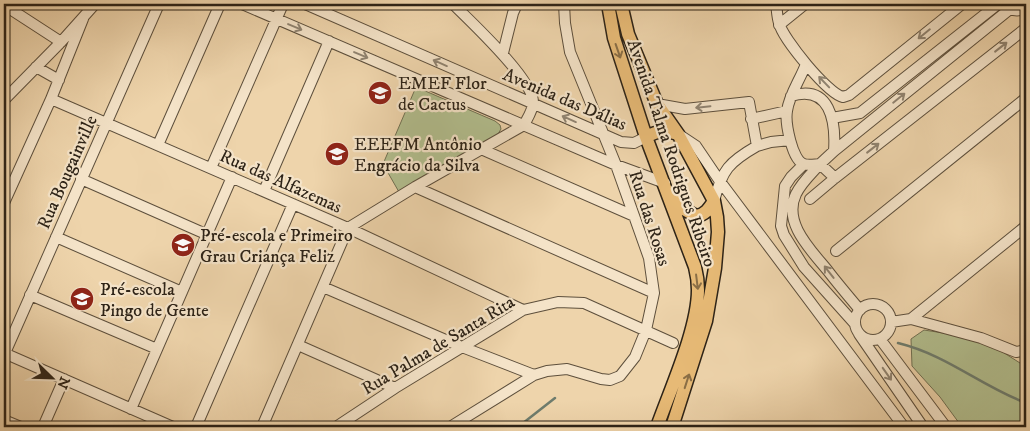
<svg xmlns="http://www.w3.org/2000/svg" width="1030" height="431" viewBox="0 0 1030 431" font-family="'IM FELL DW Pica',serif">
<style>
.green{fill:#b2be8e;stroke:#707052}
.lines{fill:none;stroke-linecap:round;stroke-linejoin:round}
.stream{stroke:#6e7c6d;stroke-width:2.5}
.minor-casing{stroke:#5d4f3c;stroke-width:12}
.major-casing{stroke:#2d2317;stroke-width:15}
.minor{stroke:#f4e3c8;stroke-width:10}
.major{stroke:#e7ba76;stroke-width:12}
.oneway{stroke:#908370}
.oneway2{stroke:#8a6e46}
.labels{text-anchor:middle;stroke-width:4.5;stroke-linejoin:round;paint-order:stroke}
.poi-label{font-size:18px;fill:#2d2317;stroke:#f4e3c8;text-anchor:start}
.street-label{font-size:18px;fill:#2d2317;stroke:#f4e3c8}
</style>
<rect width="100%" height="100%" fill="#eed4ab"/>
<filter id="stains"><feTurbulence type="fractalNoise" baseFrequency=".004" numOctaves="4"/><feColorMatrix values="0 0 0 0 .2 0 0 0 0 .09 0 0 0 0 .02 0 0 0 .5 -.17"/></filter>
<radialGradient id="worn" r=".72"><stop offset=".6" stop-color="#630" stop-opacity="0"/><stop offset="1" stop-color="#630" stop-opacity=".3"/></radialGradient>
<path class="green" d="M416 87 495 121 500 125 501 129 498 134 399 192 383 164Z
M924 330 982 339 1020 363 1026 364V427H962L940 397 912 366 911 339Z"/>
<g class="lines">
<path class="stream" d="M898 343C947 355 981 386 1026 403
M518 427 555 398"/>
<g class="minor-casing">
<path id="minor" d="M242 4 616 165 665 183
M305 4 621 142 634 143 646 137
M453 4C469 20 535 81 533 103 533 110 527 119 524 125
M776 4C777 10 777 17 779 23 783 39 828 94 843 97L849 95 962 4
M1005 4C1011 11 1018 12 1026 8
M4 5 61 42
M779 25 805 4
M503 53 513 13 517 4
M806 64C800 80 789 95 787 111 785 122 792 161 804 164 809 166 816 164 820 164L834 151 1010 9
M36 67 59 80
M791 96C830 84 836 121 834 151
M51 99 348 228 523 310
M4 100 61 42 95 4
M657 104 685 109 749 102 757 146C729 162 722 170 714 201
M832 118 860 113 998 4
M751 119 787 111
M678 134 696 146 719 180 904 427
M158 145 220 4
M757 146 771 142 790 140
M481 149 634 216
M804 164 791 177 785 186 781 226 784 235 804 267 855 324
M211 168 283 4
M835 178 820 164C812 173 801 183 796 194 782 223 812 251 828 271 838 284 849 297 860 310
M81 179 208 235
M415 187 654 293
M264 191 329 41
M810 199 835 178 1026 28
M4 203 51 99 83 19
M56 237 182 292
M836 251 1026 98
M323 287 462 347 534 375
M30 295 157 349
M855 322a18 18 0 1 1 36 0a18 18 0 1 1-36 0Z
M911 319 981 338 1016 352 1026 350
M891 322 911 319 1026 226
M859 334 923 427
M880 339 946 427
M298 345 395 388
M4 353 173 427
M5 353 159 4
M131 409 232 177
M4 420 21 427
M43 427 64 379
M196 427 293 204
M262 427 348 228 415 187 524 125
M336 427 395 388 523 310 558 302 584 303 673 343
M450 427 534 375 547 371 567 369 601 379 610 380 620 376 635 357 646 330 654 293 649 258 616 165 570 52 565 23 564 4"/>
</g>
<g class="major-casing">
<path id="major" d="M608 4 614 38 646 137 695 267C697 275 698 283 698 290 698 329 670 390 657 427
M621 4 628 34 657 104 678 134 714 201 717 217 718 232 715 268 706 321 672 427
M646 137C659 130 664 130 678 134
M674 196 682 208 696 216C705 215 709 209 714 201"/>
</g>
<use href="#minor" class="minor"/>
<use href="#major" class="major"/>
</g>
<defs><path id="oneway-shaft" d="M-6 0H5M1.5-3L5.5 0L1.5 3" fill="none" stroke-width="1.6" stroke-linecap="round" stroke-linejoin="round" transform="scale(1.25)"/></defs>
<g class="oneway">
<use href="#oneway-shaft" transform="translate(295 27) rotate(23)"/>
<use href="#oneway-shaft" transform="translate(924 34) rotate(141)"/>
<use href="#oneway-shaft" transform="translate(1001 47) rotate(-38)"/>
<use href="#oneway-shaft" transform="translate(361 55) rotate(23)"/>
<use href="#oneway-shaft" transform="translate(440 63) rotate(-156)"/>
<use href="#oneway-shaft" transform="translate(824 82) rotate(-134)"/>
<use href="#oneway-shaft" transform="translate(899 98) rotate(-39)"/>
<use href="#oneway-shaft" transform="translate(703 107) rotate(174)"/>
<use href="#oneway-shaft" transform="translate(569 119) rotate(-156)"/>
<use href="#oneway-shaft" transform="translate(873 148) rotate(-38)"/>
<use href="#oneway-shaft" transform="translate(829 272) rotate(-128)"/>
<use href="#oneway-shaft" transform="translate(887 374) rotate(55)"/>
</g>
<g class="oneway2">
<use href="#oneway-shaft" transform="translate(618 51) rotate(71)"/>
<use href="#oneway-shaft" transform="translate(697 282) rotate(83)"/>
<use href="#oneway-shaft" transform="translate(687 381) rotate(-72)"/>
</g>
<defs>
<g id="school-disc" transform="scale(1.25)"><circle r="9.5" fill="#8f2418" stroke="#f4e3c8"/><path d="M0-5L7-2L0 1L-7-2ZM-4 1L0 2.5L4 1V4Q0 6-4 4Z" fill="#fff"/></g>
</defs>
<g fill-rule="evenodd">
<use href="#school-disc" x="380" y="93"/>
<use href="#school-disc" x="337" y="154"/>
<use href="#school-disc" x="183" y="245"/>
<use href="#school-disc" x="82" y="299"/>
</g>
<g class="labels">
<g class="poi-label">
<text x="398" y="89">EMEF Flor<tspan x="398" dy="21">de Cactus</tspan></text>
<text x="354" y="150">EEEFM Antônio<tspan x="354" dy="21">Engrácio da Silva</tspan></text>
<text x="200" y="241">Pré-escola e Primeiro<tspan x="200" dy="21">Grau Criança Feliz</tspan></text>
<text x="100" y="295">Pré-escola<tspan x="100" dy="21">Pingo de Gente</tspan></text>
</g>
<g class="street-label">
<text transform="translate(565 99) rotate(23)" y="6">Avenida das Dálias</text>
<text transform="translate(672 153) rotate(71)" y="6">Avenida Talma Rodrigues Ribeiro</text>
<text transform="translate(67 172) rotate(-66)" y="6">Rua Bougainville</text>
<text transform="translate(281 181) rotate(24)" y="6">Rua das Alfazemas</text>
<text transform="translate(650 218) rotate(72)" y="6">Rua das Rosas</text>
<text transform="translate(438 345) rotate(-31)" y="6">Rua Palma de Santa Rita</text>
</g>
</g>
<rect width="1030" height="431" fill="none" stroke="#eed4ab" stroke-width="20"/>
<rect x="5" y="5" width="1020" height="421" fill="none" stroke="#2d2317" stroke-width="2.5"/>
<rect x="10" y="10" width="1010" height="411" fill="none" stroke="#2d2317"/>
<g transform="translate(52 378) rotate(113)" stroke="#f4e3c8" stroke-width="4" paint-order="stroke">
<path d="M0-4L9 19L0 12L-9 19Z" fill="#2d2317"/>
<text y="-8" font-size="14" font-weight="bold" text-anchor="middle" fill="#2d2317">N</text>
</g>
<rect width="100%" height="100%" filter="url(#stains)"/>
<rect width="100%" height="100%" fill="url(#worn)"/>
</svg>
